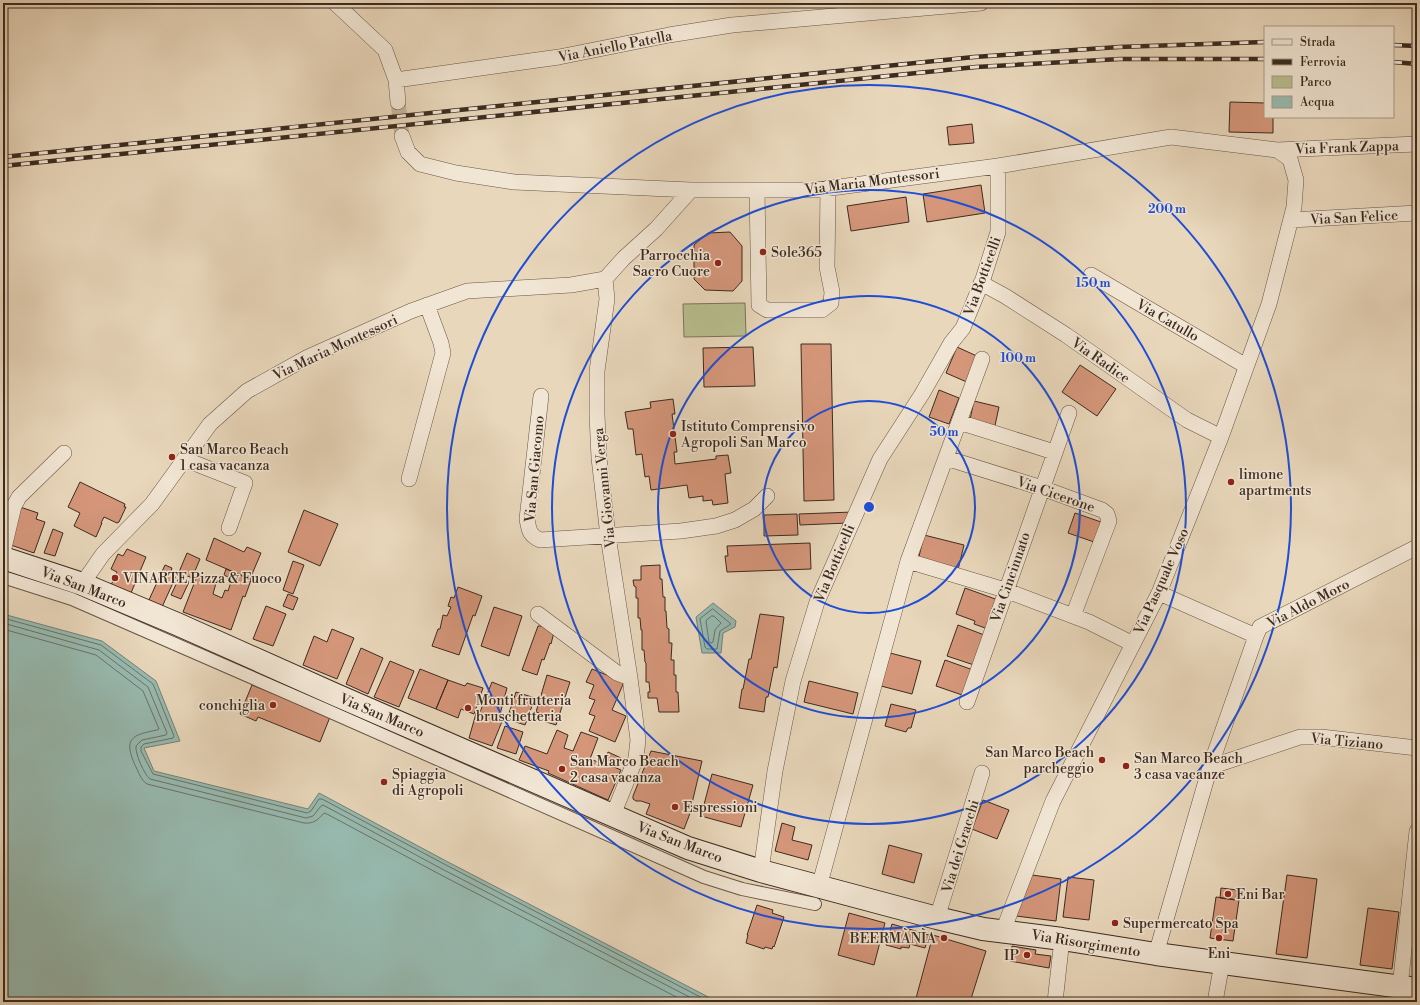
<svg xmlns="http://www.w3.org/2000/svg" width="1420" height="1005" viewBox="0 0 1420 1005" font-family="'Libre Bodoni',serif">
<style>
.green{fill:#b8be8f;stroke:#7a7458}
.water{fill:#97bab0;stroke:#738176}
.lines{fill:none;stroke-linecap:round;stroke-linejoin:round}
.shore{stroke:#6a7268;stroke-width:1}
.building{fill:#d5967a;stroke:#3c2b20}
.minor-tunnel{stroke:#c6b59c;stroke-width:15;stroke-dasharray:15 8;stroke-linecap:butt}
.pedestrian-casing{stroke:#675647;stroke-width:14}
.minor-casing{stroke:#675647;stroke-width:16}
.secondary-casing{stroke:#3c2b20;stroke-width:24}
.pedestrian{stroke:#f1e5d3;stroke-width:12}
.minor{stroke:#f1e5d3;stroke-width:15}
.secondary{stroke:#f1e5d3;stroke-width:22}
.rail-casing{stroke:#3c2b20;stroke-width:4.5}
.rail{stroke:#f1e5d3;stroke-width:3;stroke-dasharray:9;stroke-linecap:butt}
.ring{fill:none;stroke:#1d4ed8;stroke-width:2}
.poi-dot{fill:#8f2418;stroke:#f1e5d3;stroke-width:1.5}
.labels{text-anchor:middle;stroke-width:3;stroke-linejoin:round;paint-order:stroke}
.street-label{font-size:14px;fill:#3c2b20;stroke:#f1e5d3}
.poi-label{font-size:14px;fill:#3c2b20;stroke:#f1e5d3;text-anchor:start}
.centre{fill:#1d4ed8;stroke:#f1e5d3;stroke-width:2}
.ring-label{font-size:12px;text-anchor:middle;font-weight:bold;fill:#1d4ed8;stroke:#f1e5d3;stroke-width:3;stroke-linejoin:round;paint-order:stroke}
</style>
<rect width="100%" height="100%" fill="#e9d7bb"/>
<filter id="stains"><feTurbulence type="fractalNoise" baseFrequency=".005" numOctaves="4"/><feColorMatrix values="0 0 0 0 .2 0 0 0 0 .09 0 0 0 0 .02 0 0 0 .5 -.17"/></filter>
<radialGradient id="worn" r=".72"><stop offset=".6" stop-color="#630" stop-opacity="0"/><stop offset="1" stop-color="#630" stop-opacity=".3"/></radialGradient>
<path class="green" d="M745 303 746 336 684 337 683 304Z"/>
<path class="water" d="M713 603 736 621 735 627 723 633 721 653H702L696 617Z
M3 614 102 641 156 681 180 741 144 748 154 771 308 809 319 793 448 862 718 1002H3Z"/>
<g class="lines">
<path class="shore" d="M713 609 731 624 720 631 717 649H707L705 647 700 619Z
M712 616H714L721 623 715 630 713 642 711 643 709 642 706 621Z
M3 618 101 645 153 684 174 736 173 738 144 744 141 747V751L153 774 307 813 311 811 319 799H322L446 865 710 1002
M3 623 99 650 148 687 167 733 166 735 142 740 136 746C135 754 144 774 150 779L306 818 313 816 321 806 323 805 444 870 699 1002
M3 629 96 655 143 691 159 729 157 730C132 735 123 738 135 765 139 773 141 780 147 784L304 823C313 824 318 820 323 814L325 813 441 875 686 1002"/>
</g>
<path class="building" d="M1230 102 1265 103V117H1273V133L1229 132Z
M972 124 974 143 949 145 947 127Z
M981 185 985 213 927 222 923 194Z
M906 197 909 222 851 231 847 206Z
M730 232 742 246V281L733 291 705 290 694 279V245L708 233Z
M801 344H831L834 500 804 501Z
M753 347 755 386 704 387 703 348Z
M957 347 979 357 969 383 946 373Z
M1080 365 1116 389 1097 416 1062 392Z
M939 390 959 398 949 424 929 417Z
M673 399 675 414H672L677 452H674L675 464 716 459V456L728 455 731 473 725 474 728 503 713 505 712 500 703 501V496L689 498 687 485 651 490 649 476 645 477 642 454 636 455 633 429H628L625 412 651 408 650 402Z
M974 401 999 407 994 430 969 424Z
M80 482 125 504 124 507H126L119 522 117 523 104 517 101 523H102L96 537 74 526 80 513 68 507Z
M20 507 38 513 36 519 45 522 34 553 8 544Z
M304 510 338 524 320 566 288 552Z
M853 512 848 523 800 525 799 514Z
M1075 513 1101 522 1094 542 1068 533Z
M797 514 798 535 764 536V515Z
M53 529 63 533 55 556 44 553Z
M924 535 964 545 958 570 918 561Z
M214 538 244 552 247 547 261 553 250 579 206 560Z
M810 543 811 569 727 572 725 556H728L727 546Z
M127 549 146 557 131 593 111 585 117 572 111 569 118 554 123 556Z
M187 553 200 559 192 578 179 572Z
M293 561 304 565 293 594 283 590Z
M165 565 172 568 171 571 177 574 162 607 148 602Z
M660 565V579H662L663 597H665V611H666L667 628 669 629V643H672L671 660H674V675H676V692H678L679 712H659L657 698H648V692H650L649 682H646V663L645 662 644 650H642V630H641L640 618H638V598H636V587L634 586 633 580H641V566Z
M226 569 251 580 245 597 243 596 231 630 183 612 197 576 216 583 213 594 222 598 225 590 228 591 232 579 224 575Z
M179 578 189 582 181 599 171 595Z
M458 587 482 596 475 616 473 615 459 655 432 646 438 629H440L443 615 447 616 451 607 448 606 451 597 454 598Z
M965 588 998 600 988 629 974 624 975 621 956 614Z
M288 594 298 598 293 610 283 606Z
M266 606 286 614 273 646 253 639Z
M494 607 522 616 509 656 481 646Z
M760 614 784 617 777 668 774 667 768 697H766L764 712 739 708 742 689H743L749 659H751Z
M958 625 987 636 977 666 947 656Z
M538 626H546L554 632 551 644 550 643 544 660 542 659 537 675 522 670Z
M332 629 354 638 337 679 303 665 314 636 327 642Z
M361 648 383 658 368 694 346 684Z
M890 653 921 661 912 694 881 686Z
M945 660 973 670 965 696 936 686Z
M390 661 414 671 399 707 374 697Z
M420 669 448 680 436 709 408 698Z
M592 669 624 682 612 710 626 716 615 742 589 731 595 716 589 714 595 700 589 698 594 685 586 682Z
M547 675 570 682 556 725 537 719 539 713 536 712Z
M448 680 465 686 467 683 483 688 474 714 461 709 458 718 436 709Z
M809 681 858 693 853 714 804 702Z
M492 682 507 688 499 718 503 719 492 746 469 738 477 710 480 712Z
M252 685 330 717 320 742 258 717 256 721 240 714Z
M516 692 535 698 525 725 507 719Z
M891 704 916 710 911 728H908L906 732 885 726Z
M505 726 523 732 516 754 497 748Z
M557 730 568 735 564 748 573 751 581 732 598 738 590 759 598 762V760L621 770 608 800 548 773 549 771 519 760 525 746 547 754Z
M651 751 702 761 689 816 684 829 646 814 650 804 641 801H636L633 799V796Z
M608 752 621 758 618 764 606 759Z
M712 774 753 785 741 827 701 816Z
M983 800 1009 810 997 839 972 829Z
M782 823 795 827 792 840 812 845 808 860 775 851Z
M889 845 922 854 914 883 882 874Z
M1032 875 1061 879 1056 921 1016 916Z
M1287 875 1317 879 1307 958 1276 954Z
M1068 877 1094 880 1089 920 1063 917Z
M1221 888 1237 890 1236 900 1220 898Z
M1216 897 1239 900 1233 941 1210 938Z
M757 905 773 910 772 913 784 917 774 947 773 946 772 949 765 947 764 949 746 943 748 935H747Z
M1414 907H1417V931L1412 930Z
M1368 908 1399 912 1392 969 1360 965Z
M849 913 885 923 874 965 838 955Z
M892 924 929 935 925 948 910 944 909 948 901 947V949L886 945Z
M933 935 986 951 970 1002H915Z
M1012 946 1036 950 1035 954 1051 956 1049 968 1010 961Z"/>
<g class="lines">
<path class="minor-tunnel" d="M398 102 402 136"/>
<g class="pedestrian-casing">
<path id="pedestrian" d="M3 577 72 599 324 709 704 877 742 889 815 904"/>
</g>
<g class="minor-casing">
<path id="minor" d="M335 3 385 50 396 80 398 102
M396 80 559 57 669 35 732 25 981 3
M402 136 408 152 420 164 456 173 514 182 691 190H816L998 166 1171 137 1277 150 1290 159 1296 180 1294 207 1269 304 1221 437 1159 593 1053 801 1003 931
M1277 150 1417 144
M757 190 759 305 767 310H822L831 303 832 292 827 267 828 188
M1291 220 1417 213
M1091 275 1246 366
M981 283 1005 296 1066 335 1187 420 1221 437
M541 396 527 519C529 530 529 535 540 540L681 531 716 526 735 520 754 509 767 496
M959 422 1054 452
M946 458 1042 488 1102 510 1107 514 1109 521 1073 616
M184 459 245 483 229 528
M409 479 443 353 441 343 427 305
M3 552 14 506 19 497 64 453
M908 561 1005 590 1089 622 1133 644
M82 584 103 554 152 504 210 424 247 391 308 357 411 311 467 291 571 285 605 279
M1159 593 1256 636 1260 627 1417 547
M538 614 617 673 630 678
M967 702 1069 413
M1210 767 1300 737H1321L1417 748
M613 815 636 758 638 740 630 678 608 536 599 458 597 415V371L607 299 605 279 624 258 656 229 691 190
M761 871 775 771 793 681 817 602 880 459 922 394 951 343 963 328 983 279 998 232V166
M819 887 908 561 982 359
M937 918 982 773
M1156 954 1210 767 1256 636
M1400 987 1417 831
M1055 1002 1062 939
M1215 1002 1222 963"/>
</g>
<g class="secondary-casing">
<path id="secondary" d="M3 558 82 584 177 624 336 695 688 848 761 871 937 918 983 929 1062 939 1156 954 1417 989"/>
</g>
<use href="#pedestrian" class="pedestrian"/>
<use href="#minor" class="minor"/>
<use href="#secondary" class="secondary"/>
<g class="rail-casing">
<path id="rail" d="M1393 45 1417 46
M1393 62 1417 64
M3 157 974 57 1119 47 1265 42
M3 166 976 67 1120 59H1265"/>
</g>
<use href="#rail" class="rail"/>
</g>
<g class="ring">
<circle cx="869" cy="507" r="106"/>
<circle cx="869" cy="507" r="211"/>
<circle cx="869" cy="507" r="317"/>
<circle cx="869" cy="507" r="422"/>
</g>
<g class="poi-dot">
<circle cx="763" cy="252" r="4"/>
<circle cx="718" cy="263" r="4"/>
<circle cx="673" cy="434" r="4"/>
<circle cx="172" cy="457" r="4"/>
<circle cx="1231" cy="482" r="4"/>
<circle cx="115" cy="578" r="4"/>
<circle cx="273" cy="705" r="4"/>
<circle cx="468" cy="708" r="4"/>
<circle cx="1102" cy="760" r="4"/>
<circle cx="1126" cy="766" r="4"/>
<circle cx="562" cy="769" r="4"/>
<circle cx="384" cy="782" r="4"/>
<circle cx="675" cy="807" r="4"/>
<circle cx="1228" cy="894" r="4"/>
<circle cx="1115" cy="923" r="4"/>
<circle cx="944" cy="938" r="4"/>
<circle cx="1219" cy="938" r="4"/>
<circle cx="1027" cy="955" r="4"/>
</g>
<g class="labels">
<g class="street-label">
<text transform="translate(615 46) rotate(-11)" y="5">Via Aniello Patella</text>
<text transform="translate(1347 147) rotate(-2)" y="5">Via Frank Zappa</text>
<text transform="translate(872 181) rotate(-7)" y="5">Via Maria Montessori</text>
<text transform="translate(1354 217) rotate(-3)" y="5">Via San Felice</text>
<text transform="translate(982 276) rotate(-70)" y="5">Via Botticelli</text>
<text transform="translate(1168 320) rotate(30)" y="5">Via Catullo</text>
<text transform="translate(335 347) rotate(-25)" y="5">Via Maria Montessori</text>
<text transform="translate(1101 360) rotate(35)" y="5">Via Radice</text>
<text transform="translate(534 469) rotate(-85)" y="5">Via San Giacomo</text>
<text transform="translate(604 488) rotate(-96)" y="5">Via Giovanni Verga</text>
<text transform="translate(1056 494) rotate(19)" y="5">Via Cicerone</text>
<text transform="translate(834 563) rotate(-67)" y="5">Via Botticelli</text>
<text transform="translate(1010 577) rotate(-71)" y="5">Via Cincinnato</text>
<text transform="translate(1161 581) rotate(-66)" y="5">Via Pasquale Voso</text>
<text transform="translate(84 587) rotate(21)" y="5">Via San Marco</text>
<text transform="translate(1308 603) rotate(-27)" y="5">Via Aldo Moro</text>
<text transform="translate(382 715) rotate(23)" y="5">Via San Marco</text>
<text transform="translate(1347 741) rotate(5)" y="5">Via Tiziano</text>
<text transform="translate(680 842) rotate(21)" y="5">Via San Marco</text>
<text transform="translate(960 846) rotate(-73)" y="5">Via dei Gracchi</text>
<text transform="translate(1086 943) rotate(9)" y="5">Via Risorgimento</text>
</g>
<g class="poi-label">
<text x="771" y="257">Sole365</text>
<text x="710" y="260" text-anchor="end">Parrocchia<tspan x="710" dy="16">Sacro Cuore</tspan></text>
<text x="681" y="431">Istituto Comprensivo<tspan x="681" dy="16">Agropoli San Marco</tspan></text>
<text x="180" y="454">San Marco Beach<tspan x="180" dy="16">1 casa vacanza</tspan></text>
<text x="1239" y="479">limone<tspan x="1239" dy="16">apartments</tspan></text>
<text x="123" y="583">VINARTE Pizza &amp; Fuoco</text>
<text x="476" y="705">Monti frutteria<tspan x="476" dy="16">bruschetteria</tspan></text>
<text x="265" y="710" text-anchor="end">conchiglia</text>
<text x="1094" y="757" text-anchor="end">San Marco Beach<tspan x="1094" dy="16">parcheggio</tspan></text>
<text x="1134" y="763">San Marco Beach<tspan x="1134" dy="16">3 casa vacanze</tspan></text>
<text x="570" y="766">San Marco Beach<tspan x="570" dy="16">2 casa vacanza</tspan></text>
<text x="392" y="779">Spiaggia<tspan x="392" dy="16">di Agropoli</tspan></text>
<text x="683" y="812">Espressioni</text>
<text x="1236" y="899">Eni Bar</text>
<text x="1123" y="928">Supermercato Spa</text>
<text x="936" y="943" text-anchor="end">BEERMÀNÌA</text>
<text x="1219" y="958" text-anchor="middle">Eni</text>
<text x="1019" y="960" text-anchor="end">IP</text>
</g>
</g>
<circle cx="869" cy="507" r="6" class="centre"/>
<g class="ring-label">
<text x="1167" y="213">200 m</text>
<text x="1093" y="287">150 m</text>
<text x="1018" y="362">100 m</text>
<text x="944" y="436">50 m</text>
</g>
<rect width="1420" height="1005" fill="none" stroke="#e9d7bb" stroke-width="16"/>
<rect x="4" y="4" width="1412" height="997" fill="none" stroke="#3c2b20" stroke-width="2"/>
<rect x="8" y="8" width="1404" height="989" fill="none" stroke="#3c2b20"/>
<rect x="1264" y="26" width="130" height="92" fill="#f1e5d3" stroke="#a99b8b"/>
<rect x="1272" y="39" width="20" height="6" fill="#f1e5d3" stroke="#a99b8b"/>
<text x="1300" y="46" font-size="12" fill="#3c2b20">Strada</text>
<rect x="1272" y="59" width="20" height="6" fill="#3c2b20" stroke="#a99b8b"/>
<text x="1300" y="66" font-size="12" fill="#3c2b20">Ferrovia</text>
<rect x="1272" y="76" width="20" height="12" fill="#b8be8f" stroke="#a99b8b"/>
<text x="1300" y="86" font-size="12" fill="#3c2b20">Parco</text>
<rect x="1272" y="96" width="20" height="12" fill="#97bab0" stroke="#a99b8b"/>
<text x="1300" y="106" font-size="12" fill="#3c2b20">Acqua</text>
<rect width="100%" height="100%" filter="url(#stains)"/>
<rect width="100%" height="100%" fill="url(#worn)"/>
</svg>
